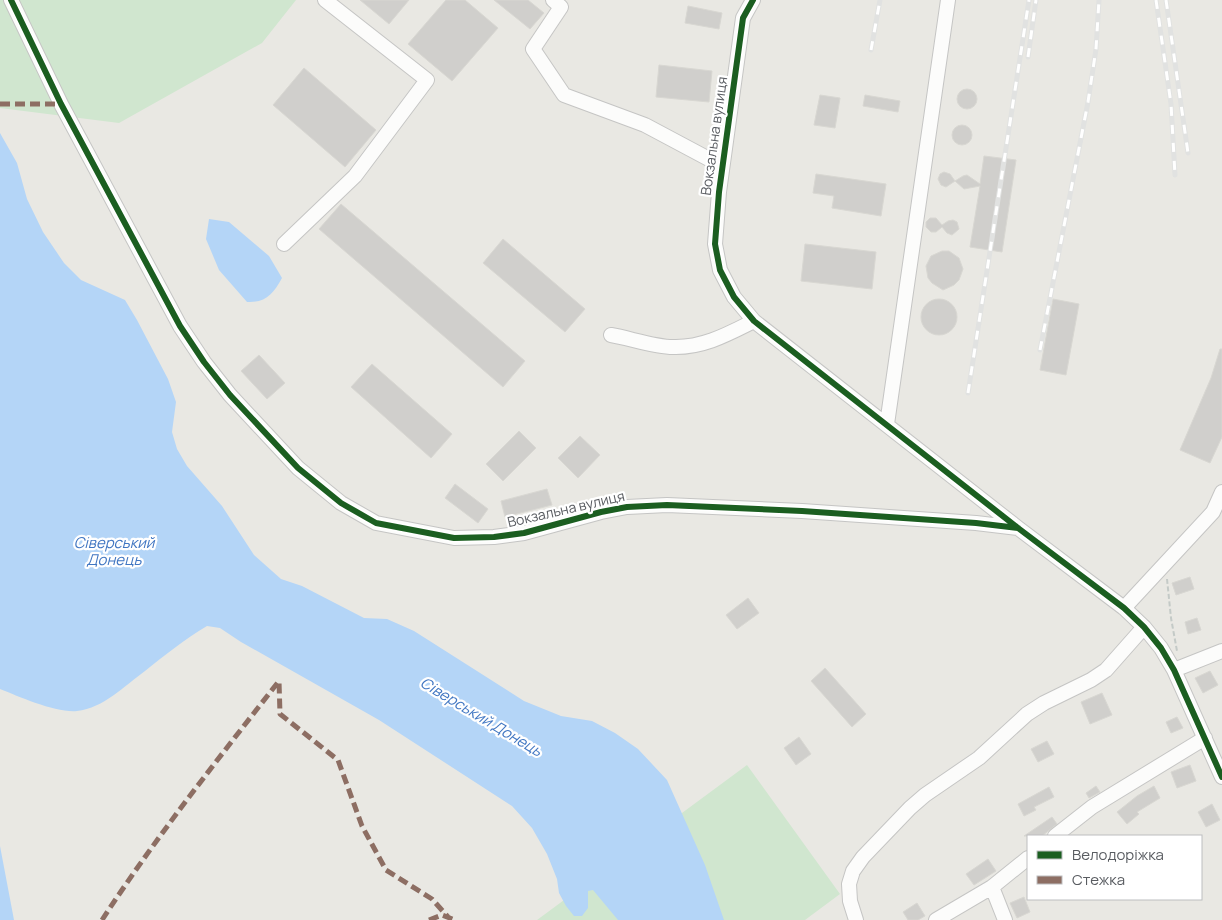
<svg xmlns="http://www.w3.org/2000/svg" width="1222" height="920" viewBox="0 0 1222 920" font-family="Manrope,sans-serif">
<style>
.green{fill:#d0e6cf}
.water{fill:#b4d5f7}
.building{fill:#d0cfcc;stroke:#d8d7d2}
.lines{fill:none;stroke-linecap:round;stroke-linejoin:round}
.minor-casing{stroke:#c5c5c4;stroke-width:16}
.path{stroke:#c4cac7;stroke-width:2;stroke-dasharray:5 2.5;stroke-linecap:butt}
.minor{stroke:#fcfcfb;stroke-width:14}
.rail-casing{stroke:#e1e2e1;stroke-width:5}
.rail{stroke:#fff;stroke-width:3;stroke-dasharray:9;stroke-linecap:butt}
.quiet{stroke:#8d6e63;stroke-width:5;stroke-dasharray:10 5;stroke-linecap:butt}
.cycleway-casing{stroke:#fff;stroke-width:9}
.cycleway{stroke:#1b5e20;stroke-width:6}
.labels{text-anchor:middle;stroke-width:4.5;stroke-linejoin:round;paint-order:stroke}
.street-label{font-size:14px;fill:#595c61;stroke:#fff}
.water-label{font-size:15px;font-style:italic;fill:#4076c2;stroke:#fff}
</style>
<rect width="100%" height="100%" fill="#e9e8e3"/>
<path class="green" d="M0 0H296L262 43 119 123 0 108Z
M747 765 840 894 805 920H537Z"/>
<path class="water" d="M0 133 17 163 27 199 43 232 64 263 81 280 125 300 137 320 168 379 176 402 172 432 177 449 187 466 222 506 254 555 281 579 302 586 364 618 387 619 414 631 524 701 561 716 592 721 615 733 638 749 667 780 705 865 724 920H618L593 890 588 891V908L582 916H574L566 906 559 893 557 879 547 854 532 828 512 806 379 720 241 642 220 628 207 626C185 639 165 655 145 671 124 686 104 708 77 711 56 713 20 697 0 689Z
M209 219 229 222 269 256 282 278C273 294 266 303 247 302L219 270 206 239Z
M0 846 14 920H0Z"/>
<path class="building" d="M360 0H409L389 24Z
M446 0H465L498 28 452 81 408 44Z
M494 0H528L544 13 530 29Z
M688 6 722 13 719 29 685 23Z
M659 65 712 71 709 102 656 97Z
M304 68 376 130 345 167 273 105Z
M957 99a10 10 0 1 1 20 0a10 10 0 1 1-20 0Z
M820 95 840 98 835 128 814 125Z
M865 95 900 101 898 112 863 106Z
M952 135a10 10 0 1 1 20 0a10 10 0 1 1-20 0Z
M984 156 1016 160 1002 252 970 247 980 186 964 189 955 181 963 176 967 175 980 184Z
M944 172 950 174 955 181 946 187 941 185 938 179 940 174Z
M816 174 886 184 881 216 832 208 834 196 813 193Z
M341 204 525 361 503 387 319 229Z
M930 218H936L942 225 948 221 953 220 957 222 959 229 952 235 947 233 942 227 936 232H931L926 227V222Z
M503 239 585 309 565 332 483 263Z
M805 244 876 252 872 289 801 281Z
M942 251H949L959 258 963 269 959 280 954 285 943 290 932 283 928 278 926 266 931 256Z
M921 317a18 18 0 1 1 36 0a18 18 0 1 1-36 0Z
M1053 299 1079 304 1066 375 1040 370Z
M1220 349H1222V437L1210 463 1180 450 1211 378Z
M259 355 285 383 267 399 241 371Z
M372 364 452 434 431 458 351 387Z
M519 431 536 448 503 481 486 464Z
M580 436 600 455 578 478 558 458Z
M455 484 488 509 478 523 445 498Z
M547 489 552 505 505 517 501 501Z
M1190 577 1194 589 1176 595 1172 583Z
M748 598 759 613 737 629 726 615Z
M1197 618 1201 630 1188 634 1185 622Z
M825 668 866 714 852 727 811 681Z
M1210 671 1218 685 1203 693 1195 678Z
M1102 693 1112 715 1090 724 1081 702Z
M1177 717 1183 728 1171 733 1166 722Z
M799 737 811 754 796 765 784 748Z
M1047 741 1054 754 1038 762 1031 749Z
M1190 765 1196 781 1177 788 1171 772Z
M1096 786 1100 792 1089 798 1086 793Z
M1154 786 1160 798 1137 812 1139 814 1127 824 1117 812 1137 796Z
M1049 787 1054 797 1034 807 1036 810 1024 816 1018 804Z
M1212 804 1220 820 1206 827 1198 812Z
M1052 817 1057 824 1042 836H1024Z
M988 859 996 871 974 885 966 874Z
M1024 897 1030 912 1017 918 1010 903Z
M917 903 925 916 918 920H908L903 912Z"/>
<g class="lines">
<g class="minor-casing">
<path id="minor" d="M11 0 61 104 180 326 204 362 230 395 298 468 341 503 376 523 454 538 494 537 524 533 601 512 627 507 667 505 802 511 976 523 1018 528
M553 0 561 7 533 49 564 95 645 125 722 166
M753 0 743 18 719 192 715 244 720 270 734 297 754 321 1018 528 1124 608 1144 627 1161 648 1174 670 1222 777
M284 244 355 176 427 80 325 0
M611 335C629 338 655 347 673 347 703 348 728 334 754 321
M887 424 948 0
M1124 608 1213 512 1222 492
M1174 670 1222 651
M1055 836 1092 807 1205 738
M992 887 1005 920
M856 920 850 901 849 884 853 871 863 857 910 808 925 795 979 758 1027 714 1044 703 1091 680 1106 670 1144 627
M936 920 992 887 1028 858"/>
</g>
<path class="path" d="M1167 579 1171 618 1177 651"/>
<use href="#minor" class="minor"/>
<g class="rail-casing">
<path id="rail" d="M1156 0 1171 104 1175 175
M1166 0 1188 153
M871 50 880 0
M1028 57 1036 0
M1040 350 1088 102 1096 49 1099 0
M968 393 1029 0"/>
</g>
<use href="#rail" class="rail"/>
<path class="quiet" d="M0 104H61
M102 920C156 837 218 759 279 681L280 714 338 760 362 826 386 870 432 899 448 917
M429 920 442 915 455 920"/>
<g class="cycleway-casing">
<path id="cycleway" d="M11 0 61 104 180 326 204 362 230 395 298 468 341 503 376 523 454 538 494 537 524 533 601 512 627 507 667 505 802 511 976 523 1018 528
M753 0 743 18 719 192 715 244 720 270 734 297 754 321 1018 528 1124 608 1144 627 1161 648 1174 670 1222 777"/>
</g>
<use href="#cycleway" class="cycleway"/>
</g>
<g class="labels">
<g class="street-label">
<text transform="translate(714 136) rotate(-82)" y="5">Вокзальна вулиця</text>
<text transform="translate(566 509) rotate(-13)" y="5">Вокзальна вулиця</text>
</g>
<g class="water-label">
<text x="114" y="548">Сіверський<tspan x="114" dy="17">Донець</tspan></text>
<text transform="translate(481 717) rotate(31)" y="5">Сіверський Донець</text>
</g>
</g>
<rect x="1027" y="835" width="175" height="65" fill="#ffffff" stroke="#bdbec0"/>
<rect x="1037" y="851" width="25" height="8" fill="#1b5e20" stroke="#bdbec0"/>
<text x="1072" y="860" font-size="15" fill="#595c61">Велодоріжка</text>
<rect x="1037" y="876" width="25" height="8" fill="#8d6e63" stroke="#bdbec0"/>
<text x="1072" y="885" font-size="15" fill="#595c61">Стежка</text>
</svg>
